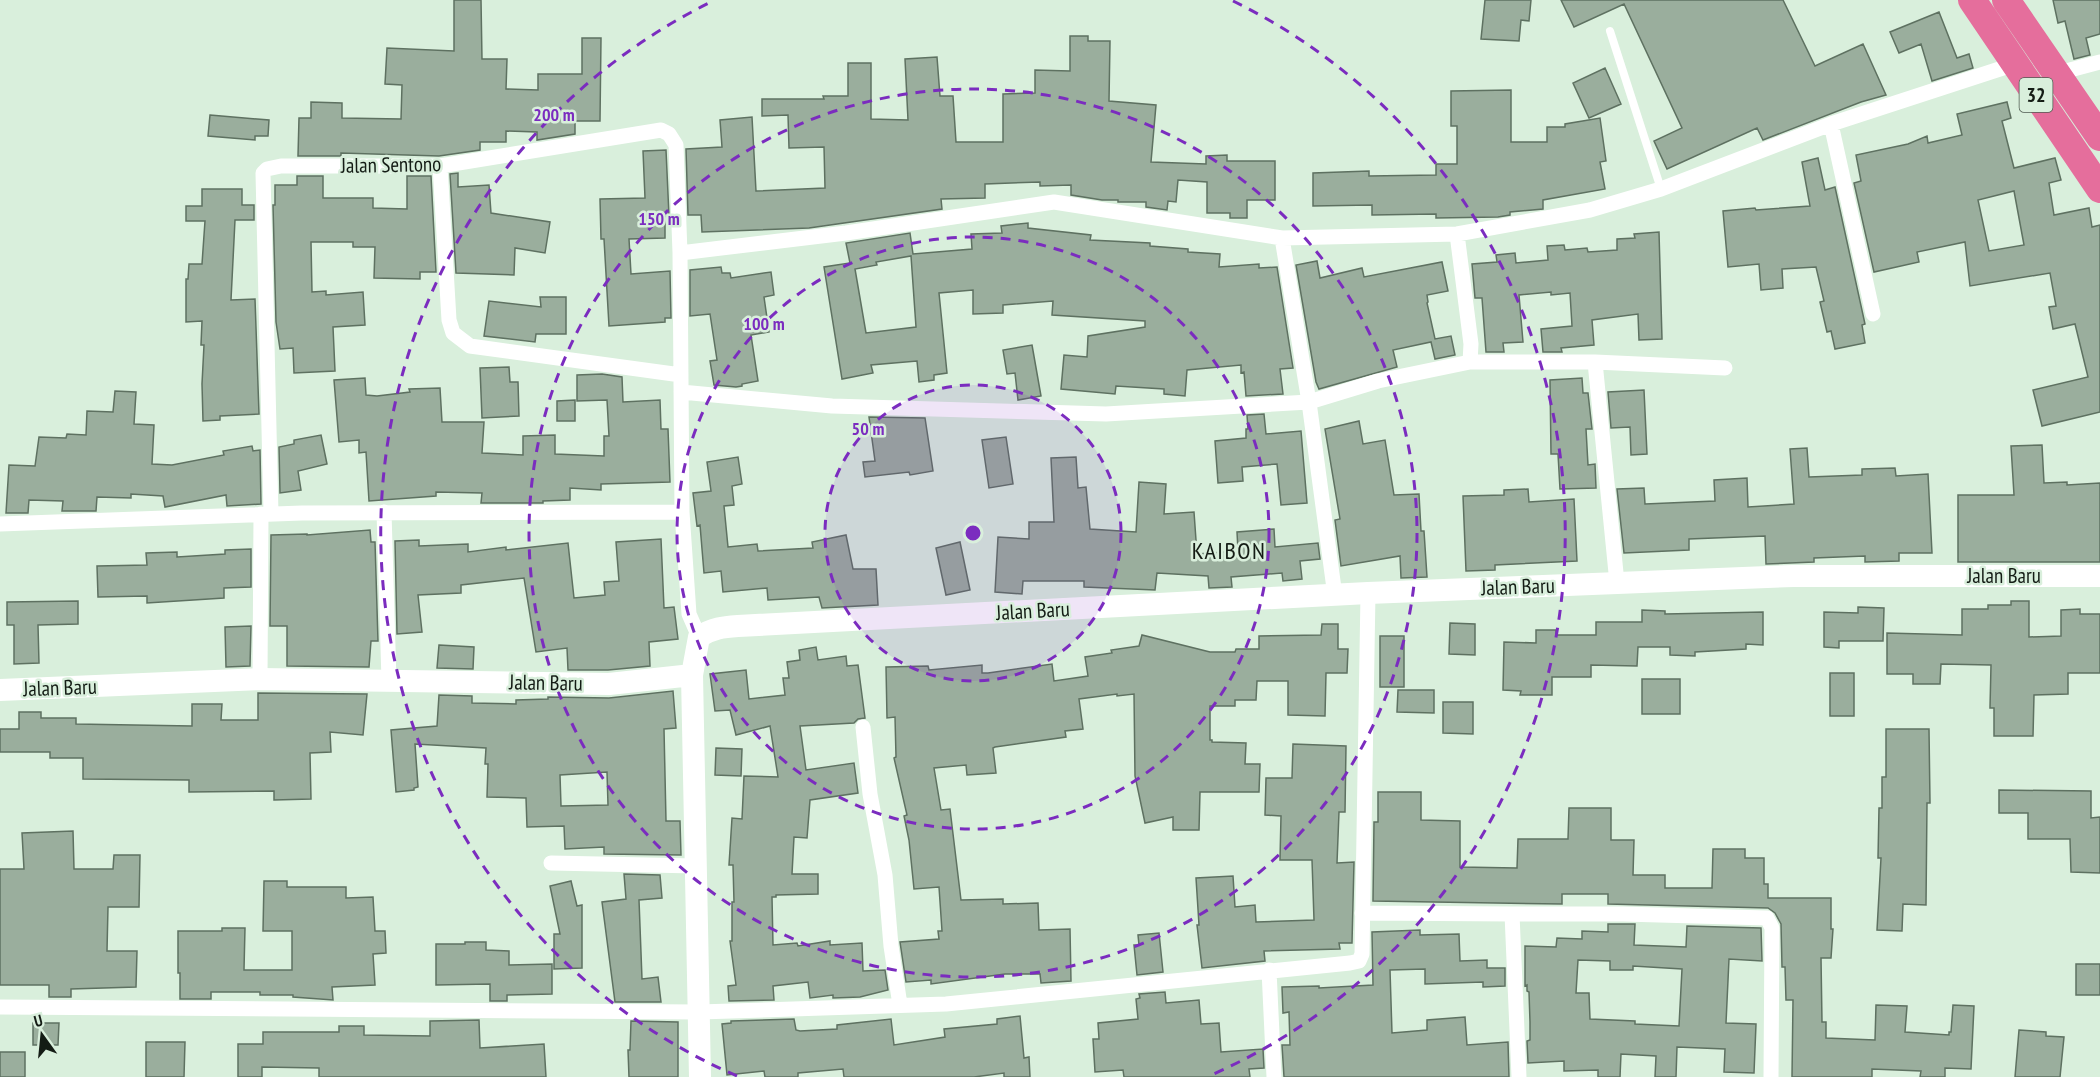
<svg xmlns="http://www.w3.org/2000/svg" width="2100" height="1077" viewBox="0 0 2100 1077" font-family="'PT Sans Narrow',sans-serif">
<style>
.building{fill:#9aae9d;stroke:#5e7161;stroke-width:1.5;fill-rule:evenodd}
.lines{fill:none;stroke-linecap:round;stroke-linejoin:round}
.lane{stroke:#fff;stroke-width:8}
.street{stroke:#fff;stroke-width:15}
.secondary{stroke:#fff;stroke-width:22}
.highway{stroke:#e56e9c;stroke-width:28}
.ring{fill:none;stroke:#7b2cbf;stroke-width:3;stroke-dasharray:10 8}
.labels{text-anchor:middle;stroke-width:5;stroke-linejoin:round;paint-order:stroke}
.shield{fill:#d9efdc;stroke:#4f5b51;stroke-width:1.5}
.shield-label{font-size:20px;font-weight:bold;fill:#141c15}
.street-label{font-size:21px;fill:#141c15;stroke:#d9efdc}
.quarter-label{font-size:24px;letter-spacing:1.5px;fill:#141c15;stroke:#d9efdc}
.centre{fill:#7b2cbf;stroke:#d9efdc;stroke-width:3}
.ring-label{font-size:18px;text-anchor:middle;font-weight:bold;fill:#7b2cbf;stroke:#d9efdc;stroke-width:5;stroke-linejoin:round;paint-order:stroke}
</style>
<rect width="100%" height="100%" fill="#d9efdc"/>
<path class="building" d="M454 0H481L482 59H507L506 89 538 90V74H582V38H601L600 121H575V134L537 140V132L506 131V142H480V150L439 156 341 153V156H298L299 118H311V102L342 103V118L401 119 402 85 385 84 387 48 454 51Z
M1485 0H1531L1529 21 1521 20 1519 41 1481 39Z
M1561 0H1783L1815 66 1863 44 1886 95 1861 102 1763 140 1757 128 1667 169 1654 141 1682 128 1624 4 1574 27Z
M2053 0H2100V34L2086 38 2090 55 2074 59 2065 21 2058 23Z
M1939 12 1957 58 1969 54 1973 68 1932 81 1921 44 1899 53 1890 32Z
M1070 36H1088V41H1110L1109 101 1156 105 1151 162 1206 164V156L1227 155V161H1275V200H1247V218H1230V213H1207V182L1178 180 1176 202 1168 201 1167 210 1146 207V202H1118V200H1102L1071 195V185L1040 186V182L985 184V198L941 199 942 209 809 228 702 232 701 215H688L686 149 722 147 720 120 752 117 756 191 825 188 824 147 789 148 788 115 762 116V99H824L823 96H848V63H871V119L908 120 905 59 937 57 940 96H953L956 142H1003V94L1035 93V70L1070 71Z
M1605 68 1621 104 1589 118 1573 83Z
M1511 90V142H1547V127H1565V124L1600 118 1606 161 1600 162 1605 189 1543 200V209L1510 212V215L1498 217 1436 218V214L1372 215V205L1313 206V173L1369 171V176L1436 175V164H1457V126H1451V91Z
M2007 102 2011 118 2002 121 2014 168 2055 158 2061 180 2049 183 2054 215 2089 208 2092 227 2100 225V412L2042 426 2033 390 2088 377 2075 324 2053 329 2049 307 2056 306 2050 273 1970 286 1965 242 1917 252 1919 262 1874 272 1854 183 1861 181 1856 155 1908 144 1927 136 1928 143 1962 135 1957 114ZM2014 191 2024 245 1989 251 1978 200Z
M210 115 269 120 268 136H255V140L208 136Z
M666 150 669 216 665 217V238L629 239 631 274 670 271 671 318H665V322L609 326 604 239H601L600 199 645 198 643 151Z
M1818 158 1825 190 1835 187 1865 324 1862 325 1865 343 1835 349 1831 331 1827 332 1820 302 1824 301 1816 267 1782 269 1783 288 1761 290 1759 264 1728 267 1723 211 1755 208 1756 210 1810 206 1802 162Z
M458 173V187L489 185 491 213 550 222 545 253 515 248 514 275 456 273 450 174Z
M297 176H323V198H373V208L407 209V176H431L436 272H420V279L374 278 375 247H353V242H311L312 292 326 291V295L363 292 365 325 333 327 335 371 294 373 293 348 280 349 276 322 273 205H275V185H297Z
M202 189H242V205H254V220H235L231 300 255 299 259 414 220 416V420L203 421 202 384 204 345H201L202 321 186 322V279H188L189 264H202L205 221H186V206H202Z
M1028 223V228L1091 235 1090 240 1150 243V246L1188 249V252L1220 254 1219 267 1259 264V268L1277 267 1293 368 1280 369 1283 394 1246 396 1244 372 1241 373V365L1187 370 1185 396 1164 394V389L1116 386 1115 394 1061 389 1064 355 1087 357 1088 336 1145 327V321L1052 315 1053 301 1003 305V313L973 314V290L939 293 947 373 934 375V380L919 382 917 361 871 365 873 373 842 379 824 267 850 263 846 243 910 233 913 254 972 249 971 234 1002 233 1001 226ZM911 256 916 327 866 333 855 269 877 265 876 262Z
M1659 232 1662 339 1639 340 1638 314 1592 320 1594 345 1561 348 1562 352H1543L1541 329 1572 326 1570 293 1551 295V292L1519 295 1523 342 1503 343 1504 352H1486L1482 298H1475L1472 264 1497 262 1496 255 1515 253 1516 263 1548 260 1547 246 1564 245 1565 250 1587 248 1588 252 1617 250V239L1635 238 1634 234Z
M1317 261 1320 278 1362 268 1364 277 1442 262 1448 291 1427 295 1428 302 1427 303 1435 339 1451 336 1455 355 1435 359 1431 342 1393 350 1397 367 1319 389 1316 382 1296 265Z
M721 267 722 273H730L731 278 771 272 774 295 764 297 769 332 751 335 758 381 742 384V386L736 387 714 385 710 361 717 360 710 314 690 316V270Z
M540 297H566V334H536L535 342 484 336 489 301 541 307Z
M1032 345 1041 396 1018 400 1015 373 1007 374 1003 350Z
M509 367 510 382H518L519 416 482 418 480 368Z
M602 374 622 377 623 402 660 400 661 429H668L670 482 601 484V490L570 488V500L543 501V503H481L482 493 436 492V496L369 501 366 452 359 453V440L339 442 334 380 365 378 366 395 377 396 410 392 409 389 440 388 442 422H484L482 453 523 455V436L555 435V454L604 456V436H609L607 400 577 401V375Z
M1582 378 1583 393H1588L1592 429H1586L1588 465 1595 464 1596 488 1560 489 1558 454H1551L1550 380Z
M1644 390 1647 454 1631 455 1630 427 1611 428 1608 392Z
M115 391 136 392 134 424 154 425 152 464 172 465 224 455 223 451 252 446 253 451 260 450 261 504 227 506 226 495 165 507 163 496 131 494V498L97 497 96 511H62L63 501 29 500 28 513H6L9 465 35 466 39 437 66 438 67 434 86 435 87 411 113 412Z
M575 400V421H557V401Z
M1264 414 1266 434 1301 431 1307 503 1281 505 1277 464 1242 467 1243 481 1218 483 1215 441 1246 438V429H1248L1247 415Z
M869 417 925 418 933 471 910 475 909 472 865 477 863 462 875 461Z
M1359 421 1363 444 1385 440 1394 495 1419 494 1421 531H1424L1427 577 1401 578 1400 556 1341 566 1335 520 1340 519 1325 429Z
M321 435 327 464 298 471 301 490 280 493 279 447 294 444V440Z
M1006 437 1013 484 989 488 982 440Z
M2042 445 2044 483 2067 482V485L2100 483V562H1958V495H2014L2011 446Z
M1807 448 1809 477 1862 475V469L1895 468 1896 476 1928 474 1932 553H1899V561L1865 562V556L1814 558V562L1766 564 1765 536 1689 539V550L1624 553 1617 489 1644 488 1645 504 1715 501 1714 480 1747 478 1748 507 1794 504 1790 449Z
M738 457 742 484 732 486 734 505 724 506 728 547 757 544 758 551 813 548 812 542 846 535 853 569H876L878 605 822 608 819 597 768 600 767 588 723 592 721 571 704 573 700 525 697 526 693 493 711 491 707 462Z
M1076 457 1078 488 1086 487 1090 529 1136 532 1139 482 1166 484 1164 514 1194 512 1197 554 1238 551 1237 532 1274 529 1275 547 1318 543 1320 559 1300 561 1302 579 1283 581 1282 573 1231 577 1232 587 1209 588 1208 576 1157 573 1155 590 1084 587V581H1023L1022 594 995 592 998 537 1029 539V522H1054L1051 458Z
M1528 489 1529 502 1574 499 1577 561 1495 565V570L1466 571 1463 496 1504 495V490Z
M370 530 371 542H375L378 641H371L369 667 287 666V626H270L271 535 307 534V535Z
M661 539 664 608 674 607 678 639 649 642 650 666 608 670H568L567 648 536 652 524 578 461 585V593L418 595 422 632 397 634 395 541 419 540V546L468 544V552L506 547V550L568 543 574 598 605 595 604 582 619 581 616 542Z
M960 542 970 590 946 595 936 548Z
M251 549V587L224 588V598L147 603V596L98 597 97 566 147 565 146 553 177 552V557L225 554V550Z
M78 601V624L38 625 39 663 14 664V625H7V602Z
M2011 601H2029V637L2061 636V610L2080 609V614H2100V673H2068V694L2034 695 2033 736H1994V708H1990L1991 665 1941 664 1940 684H1913V674H1887V633L1962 635V609H1988V605H2011Z
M1858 607 1884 608 1883 641H1839V648L1824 647V612L1858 613Z
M1642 610 1665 611V614L1763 612V645L1746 644V649L1695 652V656L1670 655V647H1638L1637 666 1591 665V677H1552V695H1520L1521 691 1503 690 1504 642 1536 643V630H1556V635H1596V622H1642Z
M1450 623 1475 624V655L1449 654Z
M1322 624H1338V649H1348L1347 673H1326L1325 716 1288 715V681H1257L1256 700H1235V706H1210V740H1212V742L1246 743 1245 764H1260L1259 792H1200L1199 830H1173V817L1145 823 1135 776 1134 694 1117 696V694L1079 699 1083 729 1065 731 1066 737 995 747 993 748 996 773 967 775 966 765 934 768 941 810 950 809 961 900 1003 899V904L1038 903 1039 930 1070 929 1071 981 1041 983 1040 974H1005L931 984V980L906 982 900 942 939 939 938 931H942L939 887 914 889 909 840 904 816 907 815 894 758 896 757 895 717 887 718 886 667 928 666 929 670 982 665V673H988L1052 664 1054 681 1088 676 1085 657 1112 653 1111 650 1139 646 1142 635 1210 652H1235L1236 649H1259V636L1321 635Z
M251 626 250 666 226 667 225 627Z
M1380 636H1404V687H1380Z
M439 645 474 647 473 669 437 668Z
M816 647 818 660 846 656 847 666 858 665 865 718 858 719 854 723 800 726 806 770 854 763 858 793 810 800 807 838 794 837 792 874H818V894L776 895V897H772L773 945 797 943 798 946 830 941V945L862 943 863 971 885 970 888 990 860 997 833 998V995L810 998 808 982 773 986 774 1000 729 1001 728 986 736 985 730 941H732V902H734L733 865H729L732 818 742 819 744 776 778 777 770 726 736 735 730 710 715 711 710 674 746 670 749 699 785 695 783 678H789L787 662 800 660 799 650Z
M1830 673H1854V716H1830Z
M1642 679H1680V714H1642Z
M1398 690H1434V713L1397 712Z
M673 691 676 728 664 729 666 821H680L681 855 604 854V847L565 849 564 826 527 827 526 798 487 797 488 764H485L486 748 415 744 418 787 414 788V790L396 792 391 730 437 726 439 695 472 696V703L516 704V700L548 699V697L609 698ZM607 772 608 805 561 806 560 775Z
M258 693 367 694 363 735 330 732 331 752 310 753 311 799 274 800V791L189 792V780L83 779V758H50V752H0V729H19V712H41V718H76V724L192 726V704H222L221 720H258Z
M1443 702H1473V734L1443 733Z
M1886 729H1929L1930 803H1927L1926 905 1903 904 1902 931 1877 930 1881 858H1878L1879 808H1882V777H1886Z
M1293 744 1346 746 1345 812H1339L1337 863 1354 862 1352 943H1339L1340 949 1264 951 1265 961 1202 968 1197 925H1199L1196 878 1233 876 1235 907 1255 905 1256 922 1314 920 1312 860H1280L1281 816 1265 815 1266 778H1292Z
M716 748 742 749 741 776 715 775Z
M1999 790 2091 791V818L2100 817V873L2071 872 2070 839H2028V813H1999Z
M1378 792H1421V820L1460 821V867L1517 868 1518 839H1568L1569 808H1611V840H1634L1633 875H1665V888H1712L1713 849H1745V858H1764V884H1768V898H1831V929H1833L1831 958H1821L1822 1022H1826V1038L1875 1040 1876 1005 1907 1006 1905 1032 1949 1035V1032H1951L1953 1005 1974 1006 1971 1069 1945 1068V1077H1920L1921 1071 1872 1069V1077H1792L1793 1000H1786L1785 967H1782L1781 924 1775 913 1768 908 1608 904V894H1562V904L1373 901 1374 822H1378Z
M73 831 74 869H113L114 855H140L139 907H108L107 951H137L136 987 71 989V997H49V985H0V869H24L22 833Z
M624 874 660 875 662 898 639 900 642 979 658 977 661 1002H615L602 902 626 899Z
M264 881H287V887H346V898L373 897 375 931H385L386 953 373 954 375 985 332 987 333 1000 293 997V995H260V992H211V999H180V973H178V931H222V928H245L244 970H292V931H263Z
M571 881 577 906 582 905V968L554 969V934H560L550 886Z
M1608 924H1635L1634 945 1686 947 1687 926 1761 928 1762 961 1729 959 1726 1023 1756 1024 1754 1073 1724 1072 1725 1049 1677 1047 1676 1077H1655L1656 1056 1621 1054 1620 1077H1598V1070L1564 1071V1061L1528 1063 1527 1041 1530 1040V1022L1529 992 1527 991V985L1525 986V946L1556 947 1557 938 1582 939V931L1608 932ZM1578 960 1610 961V970H1633V966L1682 969 1679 1026 1635 1024V1021L1590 1019 1589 993H1576Z
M1420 930V935L1459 934 1460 961 1487 960V968H1505V986L1483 987V982L1425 984V969L1390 970 1392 1033 1427 1030V1020L1465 1017 1467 1045 1508 1042 1509 1077H1284L1282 1045H1290L1289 1012 1283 1013 1282 987 1319 986V988L1373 985 1372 932Z
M1159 933 1163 972 1137 975 1134 945H1139L1138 935Z
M465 942H486V950L509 951V965L552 964V994L507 995V1001H490V984L436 985V944H465Z
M2076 964H2100V995H2076Z
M1165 992 1166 1003 1199 1000 1201 1024 1219 1023 1221 1052 1263 1049 1264 1068 1249 1069 1250 1077H1124L1123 1070 1095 1072 1093 1039H1099L1098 1023 1138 1019 1136 999 1140 998 1139 994Z
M1020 1016 1024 1058 1029 1057 1030 1077H1004V1073L974 1077H844L843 1069 798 1073V1077H765L764 1071 727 1075 722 1024 731 1023V1021L794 1019 796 1030 800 1031 837 1029V1025L891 1019 894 1045 945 1037 944 1029 997 1024V1019Z
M479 1020 480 1048 544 1044 546 1077H319V1068L262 1067V1077H238V1044H263V1032H339V1026H364V1035L430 1036V1021Z
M631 1021 678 1022V1077H629L628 1050H630Z
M33 1023H59L58 1045H33Z
M2019 1030 2046 1032V1036L2064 1037 2060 1077H2015Z
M146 1042H185L184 1077H146Z
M0 1052H25V1077H0Z"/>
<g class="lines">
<path class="lane" d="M1610 31 1661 189"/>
<path class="street" d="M2051 75 2100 62
M1831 124 1873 314
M440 166 449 320 453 333 470 346 681 375
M1457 234 1471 344 1470 362
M1282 238 1309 402 1335 596
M680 253 846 233 1054 202 1282 238 1457 234 1590 210 1661 189 1831 124 2015 64
M1595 362 1725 368
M681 392 832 406 1106 414 1309 402 1378 381 1470 362H1595L1617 583
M384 512 389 681
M271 514 263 173 267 169 281 166H440L661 130 669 134 676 145 680 253 682 512 689 614 699 637
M0 524 302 513 682 512
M260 679 261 514
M863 727 870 794 885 875 891 946 900 1005
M551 863 696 866
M1362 913 1512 914 1519 1077
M1512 914H1623L1767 918 1772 928 1771 1077
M1269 970 1274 1077
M0 1007 699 1012 946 1004 1350 963 1359 961 1362 954 1368 593"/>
<path class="secondary" d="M692 675 700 1077
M0 690 260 679 609 684 692 675 699 637C712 628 724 627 738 626L1368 593 1793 576H2100"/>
<path class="highway" d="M1972 0 2100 189
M2006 0 2100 137"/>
</g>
<circle cx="973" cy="533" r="148" fill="#7b2cbf" fill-opacity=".12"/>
<g class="ring">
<circle cx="973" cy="533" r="148"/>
<circle cx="973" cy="533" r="296"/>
<circle cx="973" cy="533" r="444"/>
<path d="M737 1076A592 592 0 0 1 713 1M1233 1A592 592 0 0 1 1209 1076"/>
</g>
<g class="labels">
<rect class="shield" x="2019.5" y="78" width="33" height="34" rx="4.5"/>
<g class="shield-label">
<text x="2036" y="102">32</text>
</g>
<g class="street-label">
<text transform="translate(391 165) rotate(-1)" y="7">Jalan Sentono</text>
<text x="2004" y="583">Jalan Baru</text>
<text transform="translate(1518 587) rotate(-2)" y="7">Jalan Baru</text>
<text transform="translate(1033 611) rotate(-3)" y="7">Jalan Baru</text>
<text transform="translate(546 683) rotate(1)" y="7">Jalan Baru</text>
<text transform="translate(60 688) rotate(-2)" y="7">Jalan Baru</text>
</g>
<g class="quarter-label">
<text x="1229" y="559">KAIBON</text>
</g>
</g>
<circle cx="973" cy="533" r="9" class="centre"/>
<g class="ring-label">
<text x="554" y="121">200 m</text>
<text x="659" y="225">150 m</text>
<text x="764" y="330">100 m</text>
<text x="868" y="435">50 m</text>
</g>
<g transform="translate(42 1035) rotate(345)" stroke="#d9efdc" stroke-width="4.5" paint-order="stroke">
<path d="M0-4.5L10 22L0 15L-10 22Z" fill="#141c15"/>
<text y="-9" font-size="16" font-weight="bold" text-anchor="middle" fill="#141c15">U</text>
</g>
</svg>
